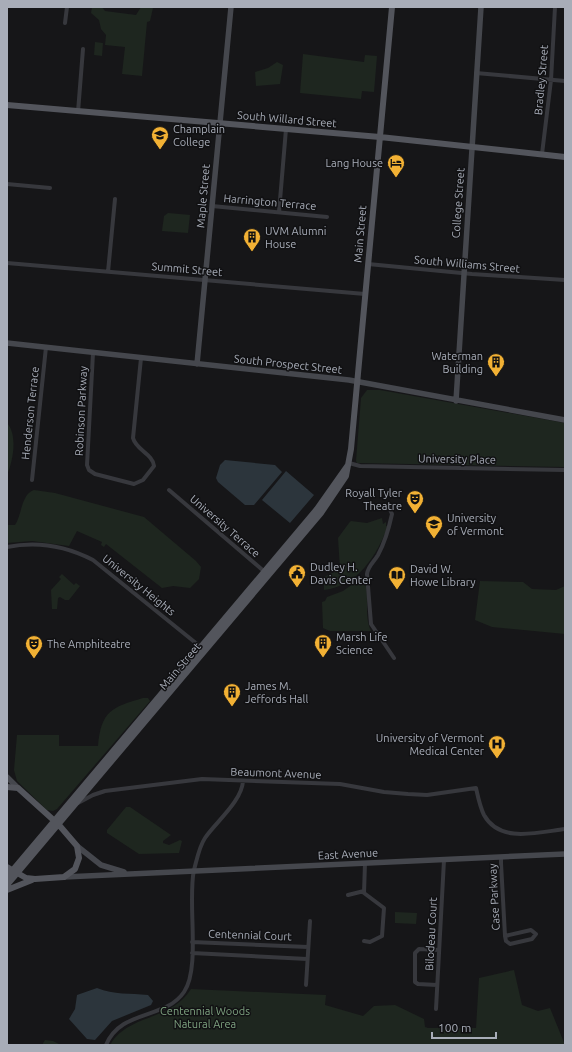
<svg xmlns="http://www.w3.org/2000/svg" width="572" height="1052" viewBox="0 0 572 1052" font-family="Ubuntu,sans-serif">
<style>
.green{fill:#1e261f}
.water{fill:#2c353c}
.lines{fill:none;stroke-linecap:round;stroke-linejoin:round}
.street{stroke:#37383d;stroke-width:4}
.secondary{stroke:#45474d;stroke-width:5.5}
.primary{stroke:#53555c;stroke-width:6}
.labels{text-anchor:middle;stroke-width:3;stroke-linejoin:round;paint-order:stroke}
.street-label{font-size:11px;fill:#a8adb8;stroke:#111113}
.poi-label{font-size:11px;fill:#a8adb8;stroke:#111113;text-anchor:start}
.park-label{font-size:11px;fill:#7fa381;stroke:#111113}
</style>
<rect width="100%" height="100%" fill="#161618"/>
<path class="green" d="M92 7H102L105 11 136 15 141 7 153 8 150 21 147 22 142 76 122 74 125 47 105 45 106 35 101 29 99 20 91 13Z
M95 42 103 43 102 56 94 55Z
M303 54 364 62 365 55 377 56 374 92 362 91 361 99 300 93Z
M277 62 283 65 280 84 256 86 255 72 268 68Z
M168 213 190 215 188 233 162 231 164 216Z
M367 390H380L565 423V467L357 463 356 461 361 398Z
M7 423C18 435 13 461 7 475Z
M34 490 55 493 144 517 196 561 201 567 199 579 190 588 173 586 162 588 106 544 104 547 101 545 102 542 77 531 69 546 32 541 7 543V525H15C22 515 21 494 34 490Z
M382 518 383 524 386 522V526H388C377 555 358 586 324 590V577L340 569 338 538 349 523 351 521 367 523Z
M62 574 74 585 76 583 80 586 69 600H65L60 597 58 598 57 609H52L51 590 61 579 59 577Z
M363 577C371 593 363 614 371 631H330L323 628 322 602 325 601 327 597 343 591Z
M480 581 523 582 532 589 556 590 565 586V634L492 627 475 620Z
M143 698H148L150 701 57 809 53 811 47 810 17 781 14 770 17 735H59V746H98C101 711 112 707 143 698Z
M126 807H130L171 835 163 841V843L169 845 180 840 182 841 179 853 139 854 107 833V830Z
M395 912 417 913 416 924 395 923Z
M514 970 522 1005 538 1011 550 1008 565 1045H110C129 1013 170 1022 191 989L326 995 325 1005 363 1016 374 1006 395 1005 424 1019 425 1027 428 1028H476L479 978Z
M45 1040 53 1041 61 1045H42Z"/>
<path class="water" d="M225 460 275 465 282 472 254 505H245L218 482 216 478 220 465Z
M286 471 314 495 290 523 262 500Z
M97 988C114 995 130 993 148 995L153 1001 151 1005 112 1021 95 1040 87 1039 69 1019 75 1009 77 995Z"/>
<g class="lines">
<path class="street" d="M65 23 67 7
M476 73 565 81
M78 112 83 49
M542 154 551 80 555 7
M7 184 50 188
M212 206 327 217
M279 212 286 129
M7 263 365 294
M368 264 472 274 565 280
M108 272 115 199
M93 353 87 465 89 470 95 474 134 484 143 480 154 466C153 454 136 450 133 438L141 358
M349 463 360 466 565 470
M32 480 46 347
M169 490 266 573
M389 507 392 514C389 528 385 542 378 555 374 562 368 566 367 574L371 624 394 658
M7 547C37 541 66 546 93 560L202 648
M78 803 93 795 105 791 202 779 340 784 384 792 408 794 427 795 476 788C478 797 480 807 484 815 500 844 539 832 565 829
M501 857V863L505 936 506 941 510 944 532 939 536 934 531 930 505 936
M348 895 364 891
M364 941 370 942 382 936 384 908 364 893 365 863
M192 942 308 947
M192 953 307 959
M306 985 310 921
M437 985 418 984 415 982V953L419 949 439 950
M436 1009 444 860
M106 1045C121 1009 165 1020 184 992 201 967 187 901 194 870 197 859 199 847 205 838 216 822 242 801 243 781"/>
<path class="secondary" d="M7 343 349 380 565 420
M197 364 231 7
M456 401 481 7
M7 777 18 788
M77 846 101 865 124 872
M64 877 565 854"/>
<path class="primary" d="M7 105 380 137 565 157
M7 787 18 788 59 825 77 846 79 858 75 869 64 877 35 879 26 878 7 867
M7 877 317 509 348 465
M7 885 321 513 346 476 351 449 392 7
M7 890 32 880"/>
</g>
<defs>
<g id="university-pin" transform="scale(0.9)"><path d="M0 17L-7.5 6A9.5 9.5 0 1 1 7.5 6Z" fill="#f2b134" stroke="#111113"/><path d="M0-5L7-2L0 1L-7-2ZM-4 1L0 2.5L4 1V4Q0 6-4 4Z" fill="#111"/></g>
<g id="hotel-pin" transform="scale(0.9)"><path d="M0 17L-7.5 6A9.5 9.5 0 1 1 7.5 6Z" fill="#f2b134" stroke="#111113"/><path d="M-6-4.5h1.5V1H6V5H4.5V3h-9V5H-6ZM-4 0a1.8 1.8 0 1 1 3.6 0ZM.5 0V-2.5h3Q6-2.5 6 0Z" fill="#111"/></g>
<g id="building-pin" transform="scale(0.9)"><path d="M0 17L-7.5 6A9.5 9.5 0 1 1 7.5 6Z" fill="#f2b134" stroke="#111113"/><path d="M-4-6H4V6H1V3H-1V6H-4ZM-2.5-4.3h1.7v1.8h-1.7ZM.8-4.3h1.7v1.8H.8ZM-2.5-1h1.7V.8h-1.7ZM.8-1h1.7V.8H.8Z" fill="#111"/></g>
<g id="theatre-pin" transform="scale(0.9)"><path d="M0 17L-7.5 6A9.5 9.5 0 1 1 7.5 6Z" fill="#f2b134" stroke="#111113"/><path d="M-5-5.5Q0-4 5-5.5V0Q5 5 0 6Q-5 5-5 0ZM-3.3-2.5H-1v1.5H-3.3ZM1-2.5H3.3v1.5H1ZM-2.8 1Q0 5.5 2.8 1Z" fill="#111"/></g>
<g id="civic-pin" transform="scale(0.9)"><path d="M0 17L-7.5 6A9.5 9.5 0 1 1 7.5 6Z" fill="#f2b134" stroke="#111113"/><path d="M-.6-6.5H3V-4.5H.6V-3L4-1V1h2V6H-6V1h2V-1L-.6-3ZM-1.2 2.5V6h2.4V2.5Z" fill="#111"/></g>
<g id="library-pin" transform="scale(0.9)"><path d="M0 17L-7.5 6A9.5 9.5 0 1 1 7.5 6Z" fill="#f2b134" stroke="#111113"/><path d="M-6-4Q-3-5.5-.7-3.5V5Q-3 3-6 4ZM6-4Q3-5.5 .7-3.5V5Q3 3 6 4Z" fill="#111"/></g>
<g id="hospital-pin" transform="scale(0.9)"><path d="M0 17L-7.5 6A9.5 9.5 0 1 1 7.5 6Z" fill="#f2b134" stroke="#111113"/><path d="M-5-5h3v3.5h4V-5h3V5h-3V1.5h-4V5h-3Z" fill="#111"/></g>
</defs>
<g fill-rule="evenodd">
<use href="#university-pin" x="160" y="135"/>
<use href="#hotel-pin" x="396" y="163"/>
<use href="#building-pin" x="252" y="237"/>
<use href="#building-pin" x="496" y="362"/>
<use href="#theatre-pin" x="415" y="499"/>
<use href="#university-pin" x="434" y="524"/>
<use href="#civic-pin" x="297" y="573"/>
<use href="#library-pin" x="397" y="575"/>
<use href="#building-pin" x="323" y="643"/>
<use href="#theatre-pin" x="34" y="644"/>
<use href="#building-pin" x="232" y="692"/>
<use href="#hospital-pin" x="497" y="744"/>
</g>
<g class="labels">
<g class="street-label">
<text transform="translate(541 80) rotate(-85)" y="4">Bradley Street</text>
<text transform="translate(287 119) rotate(5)" y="4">South Willard Street</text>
<text transform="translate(203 196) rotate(-85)" y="4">Maple Street</text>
<text transform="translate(270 202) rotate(5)" y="4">Harrington Terrace</text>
<text transform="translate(458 203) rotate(-86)" y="4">College Street</text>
<text transform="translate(360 234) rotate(-85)" y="4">Main Street</text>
<text transform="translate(467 264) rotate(5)" y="4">South Williams Street</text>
<text transform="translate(187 269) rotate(5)" y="4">Summit Street</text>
<text transform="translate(288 364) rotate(6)" y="4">South Prospect Street</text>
<text transform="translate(81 411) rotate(-87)" y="4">Robinson Parkway</text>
<text transform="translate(30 413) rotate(-84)" y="4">Henderson Terrace</text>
<text transform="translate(457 459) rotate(1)" y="4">University Place</text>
<text transform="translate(225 526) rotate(41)" y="4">University Terrace</text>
<text transform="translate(139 585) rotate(39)" y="4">University Heights</text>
<text transform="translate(180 666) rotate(-50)" y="4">Main Street</text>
<text transform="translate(276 773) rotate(2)" y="4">Beaumont Avenue</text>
<text transform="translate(348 854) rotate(-3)" y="4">East Avenue</text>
<text transform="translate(494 897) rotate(-93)" y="4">Case Parkway</text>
<text transform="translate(431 934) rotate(-87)" y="4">Bilodeau Court</text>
<text transform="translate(250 935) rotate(2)" y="4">Centennial Court</text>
</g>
<g class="poi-label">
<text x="173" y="133">Champlain<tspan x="173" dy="13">College</tspan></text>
<text x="383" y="167" text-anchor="end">Lang House</text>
<text x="265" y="235">UVM Alumni<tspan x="265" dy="13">House</tspan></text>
<text x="483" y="360" text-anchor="end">Waterman<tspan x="483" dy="13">Building</tspan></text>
<text x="402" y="497" text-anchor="end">Royall Tyler<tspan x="402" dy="13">Theatre</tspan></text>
<text x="447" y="522">University<tspan x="447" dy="13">of Vermont</tspan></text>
<text x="310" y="571">Dudley H.<tspan x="310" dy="13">Davis Center</tspan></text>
<text x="410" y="573">David W.<tspan x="410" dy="13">Howe Library</tspan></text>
<text x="336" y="641">Marsh Life<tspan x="336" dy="13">Science</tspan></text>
<text x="47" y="648">The Amphiteatre</text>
<text x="245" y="690">James M.<tspan x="245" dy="13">Jeffords Hall</tspan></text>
<text x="484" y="742" text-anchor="end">University of Vermont<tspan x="484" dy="13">Medical Center</tspan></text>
</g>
<g class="park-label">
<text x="205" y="1015">Centennial Woods<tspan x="205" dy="13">Natural Area</tspan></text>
</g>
</g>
<rect width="572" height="1052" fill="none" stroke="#a8adb8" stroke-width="16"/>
<path d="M432 1032v6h64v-6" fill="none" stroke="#a8adb8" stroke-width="2"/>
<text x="438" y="1032" font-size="12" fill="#a8adb8" stroke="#111113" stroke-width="3" paint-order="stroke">100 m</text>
</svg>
